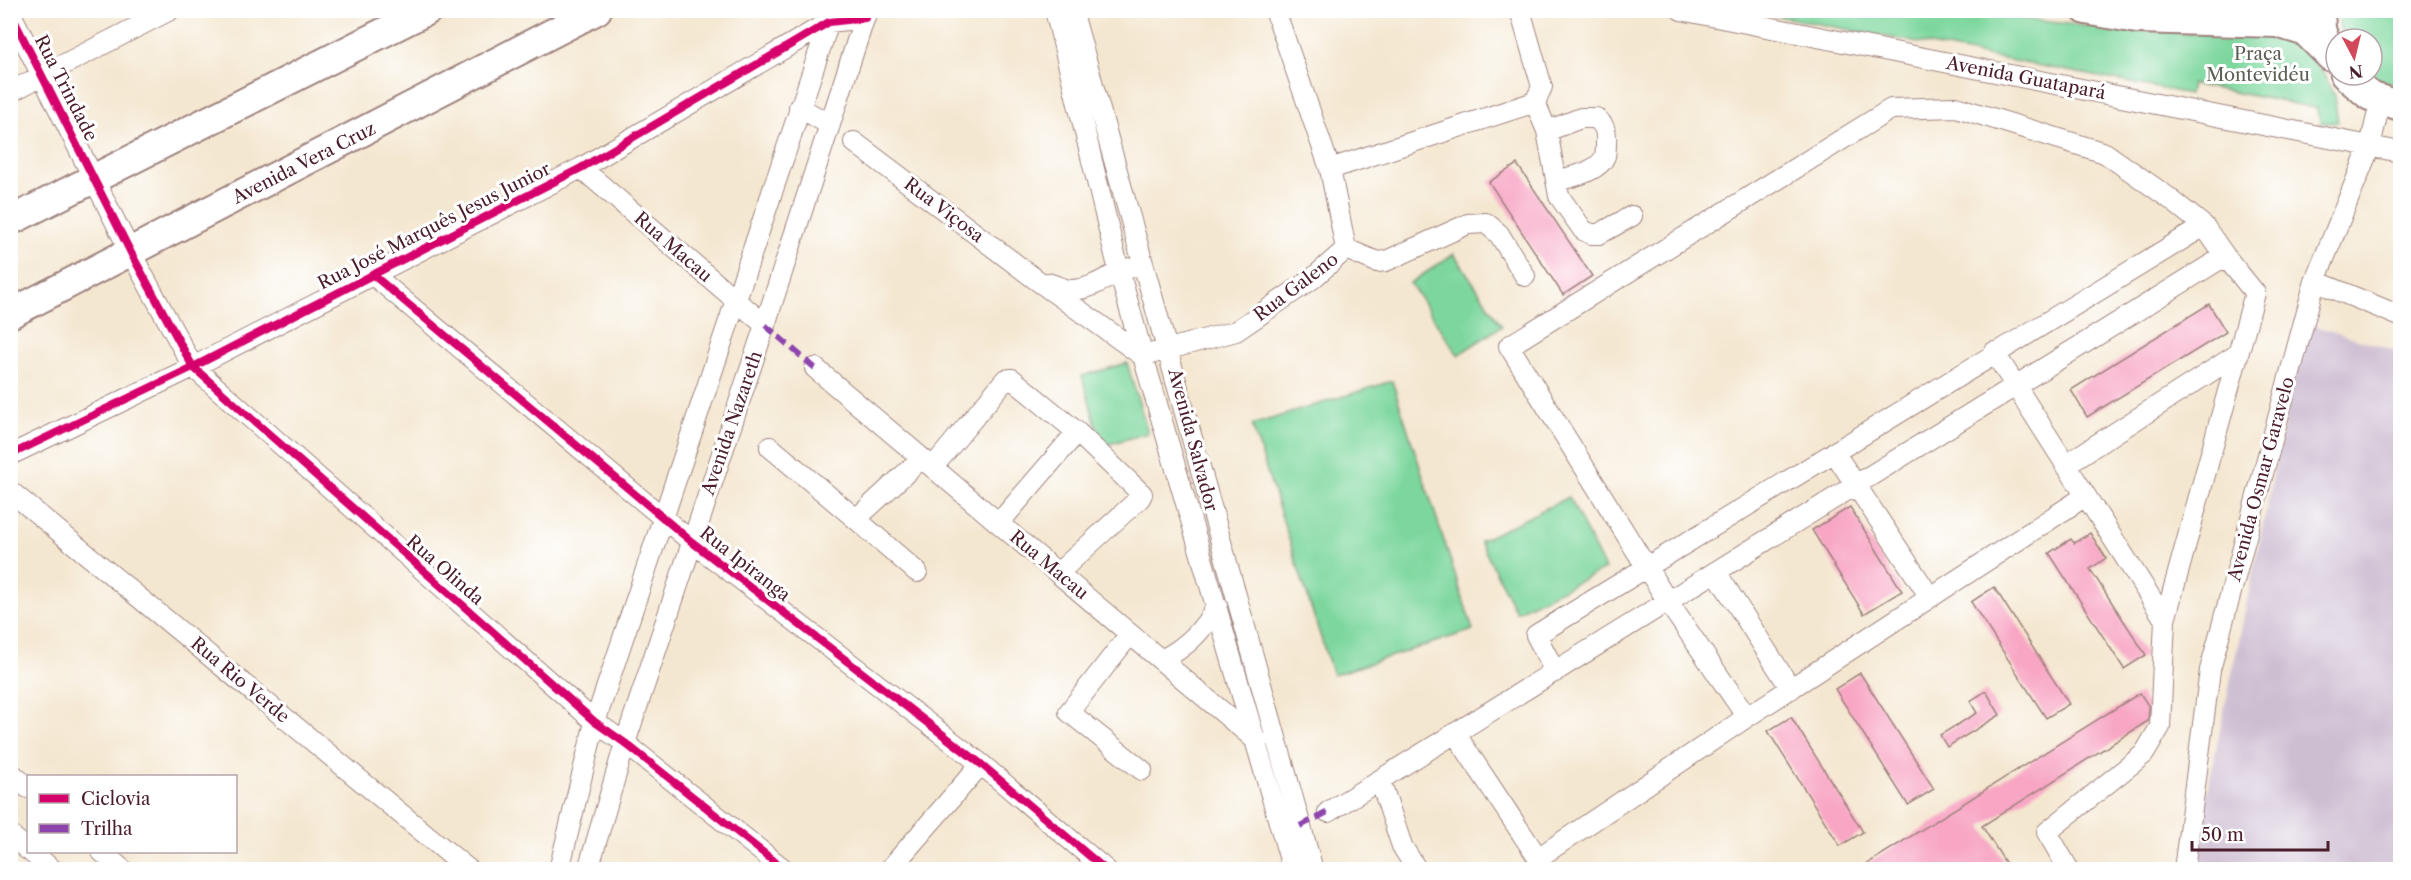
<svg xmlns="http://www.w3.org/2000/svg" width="2411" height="880" viewBox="0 0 2411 880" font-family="'Libre Caslon Text',serif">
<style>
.industrial{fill:#cebed2}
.green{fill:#7dd79d;stroke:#647b64;stroke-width:1.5}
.building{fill:#f8a6c4}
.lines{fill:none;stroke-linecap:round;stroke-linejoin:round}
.minor-casing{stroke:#9f837e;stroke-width:22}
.highway-casing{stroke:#9f837e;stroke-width:32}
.minor{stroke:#fff;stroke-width:20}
.highway{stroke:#fff;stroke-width:28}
.quiet{stroke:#8e44ad;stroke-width:6;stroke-dasharray:12 6;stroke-linecap:butt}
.cycleway-casing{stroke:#fff;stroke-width:11}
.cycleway{stroke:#d6006c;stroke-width:8}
.labels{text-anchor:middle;stroke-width:6;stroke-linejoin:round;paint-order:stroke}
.park-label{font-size:18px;fill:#5c5f53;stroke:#fff}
.street-label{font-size:18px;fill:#4a1f2b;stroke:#fff}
</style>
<rect width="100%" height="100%" fill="#fff"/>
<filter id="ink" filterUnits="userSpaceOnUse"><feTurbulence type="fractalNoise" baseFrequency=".0167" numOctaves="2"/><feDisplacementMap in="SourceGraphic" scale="12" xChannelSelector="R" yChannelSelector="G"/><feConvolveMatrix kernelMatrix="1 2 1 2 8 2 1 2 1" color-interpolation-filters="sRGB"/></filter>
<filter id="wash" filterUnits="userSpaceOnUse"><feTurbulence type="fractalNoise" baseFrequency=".008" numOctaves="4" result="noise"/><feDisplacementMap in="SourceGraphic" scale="24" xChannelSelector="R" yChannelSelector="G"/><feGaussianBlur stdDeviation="1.35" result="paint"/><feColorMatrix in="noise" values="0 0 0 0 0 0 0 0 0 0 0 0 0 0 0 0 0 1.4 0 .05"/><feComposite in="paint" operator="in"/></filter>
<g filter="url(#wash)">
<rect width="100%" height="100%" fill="#f4e7d0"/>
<path class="industrial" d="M2305 323 2400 352V869L2191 870Z"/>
<path class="green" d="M1750 11H1953L2122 30 2276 37 2303 51 2323 72 2334 96 2338 122 2321 123 2316 108 2191 84 2189 94Z
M2338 11H2400V88L2371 75 2372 39H2344L2339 25Z
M1454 254 1502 326 1458 355 1410 283Z
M1127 363 1148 433 1102 446 1082 376Z
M1392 381 1473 630 1333 675 1252 425Z
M1569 497 1605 569 1516 612 1480 541Z"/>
<g id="blocks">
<path class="building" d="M1517 164 1592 276 1563 295 1489 182Z
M2209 304 2226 332 2087 417 2071 390Z
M1850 507 1902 591 1864 614 1812 530Z
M2090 533 2106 558 2090 569 2146 655 2124 669 2049 553 2071 539 2074 543Z
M1994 587 2069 704 2046 718 1971 602Z
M1860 673 1934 789 1908 805 1835 689Z
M1986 691 2000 715 1947 747 1940 735 1977 713 1970 701Z
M2140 693 2149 707 2148 721 1982 826 2010 870H1857Z
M1791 717 1863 832 1840 846 1768 731Z"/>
</g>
</g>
<g filter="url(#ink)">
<use href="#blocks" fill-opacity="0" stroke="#9f837e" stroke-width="1.5"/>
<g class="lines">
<g class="minor-casing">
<path id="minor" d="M1055 10 1119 271 1143 356 1293 870
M1072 10 1313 870
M1275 10 1330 169 1535 102 1542 87 1520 10
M1681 10 2400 152
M10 12 131 253 193 367 595 722 625 743 785 870
M10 92 170 10
M1535 102 1547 131 1559 196 1583 230 1591 234H1599L1632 216
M799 107 830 125
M1547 131 1581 118H1596C1604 125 1607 131 1606 142 1606 146 1606 152 1605 156 1599 172 1571 177 1556 181
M854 142 1034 278 1143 356 1236 331 1312 279 1346 249 1330 169
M581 168 765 325
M1346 249 1377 262 1386 261 1468 224 1486 223 1499 234 1525 276
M372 274 692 542 981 764 1106 870
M2315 281 2400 316
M1048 283C1055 285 1064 290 1071 290 1093 290 1110 274 1130 268
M1994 352 2165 620
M815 368 1258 742
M770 447 856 519
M1834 452 1930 597
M10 455 193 367 581 168 829 22 865 18
M2065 465 2238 354
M933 467 1005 380 1012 379 1077 432 999 523
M10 491 469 870
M917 572 856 519 922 458
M1716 572 1791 689
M1058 573 1140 498 1142 494 1077 432
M1130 634 1069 712 1142 770
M1161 660C1186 648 1204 630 1217 605
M1555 672 1536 635 2204 226
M1747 717 1668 602 1509 346 1891 109 1956 107 2105 153 2169 198 2204 226 2225 256 2255 293 2165 620 2160 727 2144 754 2047 832 2069 870
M1455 733 1538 858 1747 717 2084 497
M10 772 28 788
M1380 780 1402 846 1417 870
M1328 812 2225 256
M10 835 28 850
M31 852 53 870
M102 852 123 870
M559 870 595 722 830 19
M588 870 625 743 765 325 867 10
M889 870 981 764
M2184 870 2210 670 2315 281 2370 146 2381 99"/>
</g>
<g class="highway-casing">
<path id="highway" d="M2086 10 2137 19 2277 23 2306 32 2331 57
M2320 10 2321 29 2330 55
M2345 75 2370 96 2400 106
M10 221 428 10
M10 314 597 10"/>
</g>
<use href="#minor" class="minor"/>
<use href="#highway" class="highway"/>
<path class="quiet" d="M1051 10 1056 13
M765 325 815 368
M1300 826 1328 812"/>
<g class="cycleway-casing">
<path id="cycleway" d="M10 12 131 253 193 367 595 722 625 743 785 870
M372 274 692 542 981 764 1106 870
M10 455 193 367 581 168 829 22 865 18"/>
</g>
<use href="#cycleway" class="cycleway"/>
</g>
</g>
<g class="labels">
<g class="park-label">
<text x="2258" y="60">Praça<tspan x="2258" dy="21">Montevidéu</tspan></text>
</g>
<g class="street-label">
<text transform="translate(2026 78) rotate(11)" y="6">Avenida Guatapará</text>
<text transform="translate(66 88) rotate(63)" y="6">Rua Trindade</text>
<text transform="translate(304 163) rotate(-27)" y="6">Avenida Vera Cruz</text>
<text transform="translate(944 210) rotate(37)" y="6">Rua Viçosa</text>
<text transform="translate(434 226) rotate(-27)" y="6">Rua José Marquês Jesus Junior</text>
<text transform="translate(673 247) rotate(41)" y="6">Rua Macau</text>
<text transform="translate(1296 287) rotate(-37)" y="6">Rua Galeno</text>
<text transform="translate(732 423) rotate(-71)" y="6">Avenida Nazareth</text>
<text transform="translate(1193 440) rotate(75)" y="6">Avenida Salvador</text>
<text transform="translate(2261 479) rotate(-75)" y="6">Avenida Osmar Garavelo</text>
<text transform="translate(745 564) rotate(38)" y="6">Rua Ipiranga</text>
<text transform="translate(1049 565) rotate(40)" y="6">Rua Macau</text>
<text transform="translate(445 570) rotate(41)" y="6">Rua Olinda</text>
<text transform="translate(240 680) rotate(40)" y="6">Rua Rio Verde</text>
</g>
</g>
<rect width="2411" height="880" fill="none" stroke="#fff" stroke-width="36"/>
<rect x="27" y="775" width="210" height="78" fill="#ffffff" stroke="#b7a5aa" stroke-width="1.5"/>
<rect x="39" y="794" width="30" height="9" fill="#d6006c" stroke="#b7a5aa" stroke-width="1.5"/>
<text x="81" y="805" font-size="18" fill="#4a1f2b">Ciclovia</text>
<rect x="39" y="824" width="30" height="9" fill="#8e44ad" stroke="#b7a5aa" stroke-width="1.5"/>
<text x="81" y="835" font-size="18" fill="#4a1f2b">Trilha</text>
<g transform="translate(2354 57) rotate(173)"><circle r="28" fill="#ffffff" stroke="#b7a5aa" stroke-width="1.5"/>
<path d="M0-4.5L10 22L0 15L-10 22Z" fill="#d1495b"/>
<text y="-9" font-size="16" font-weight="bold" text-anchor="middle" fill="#4a1f2b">N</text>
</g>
<path d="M2192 841v9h136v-9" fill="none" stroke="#4a1f2b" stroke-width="3"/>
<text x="2201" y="841" font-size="18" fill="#4a1f2b" stroke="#ffffff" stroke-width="4.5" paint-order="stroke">50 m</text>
</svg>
